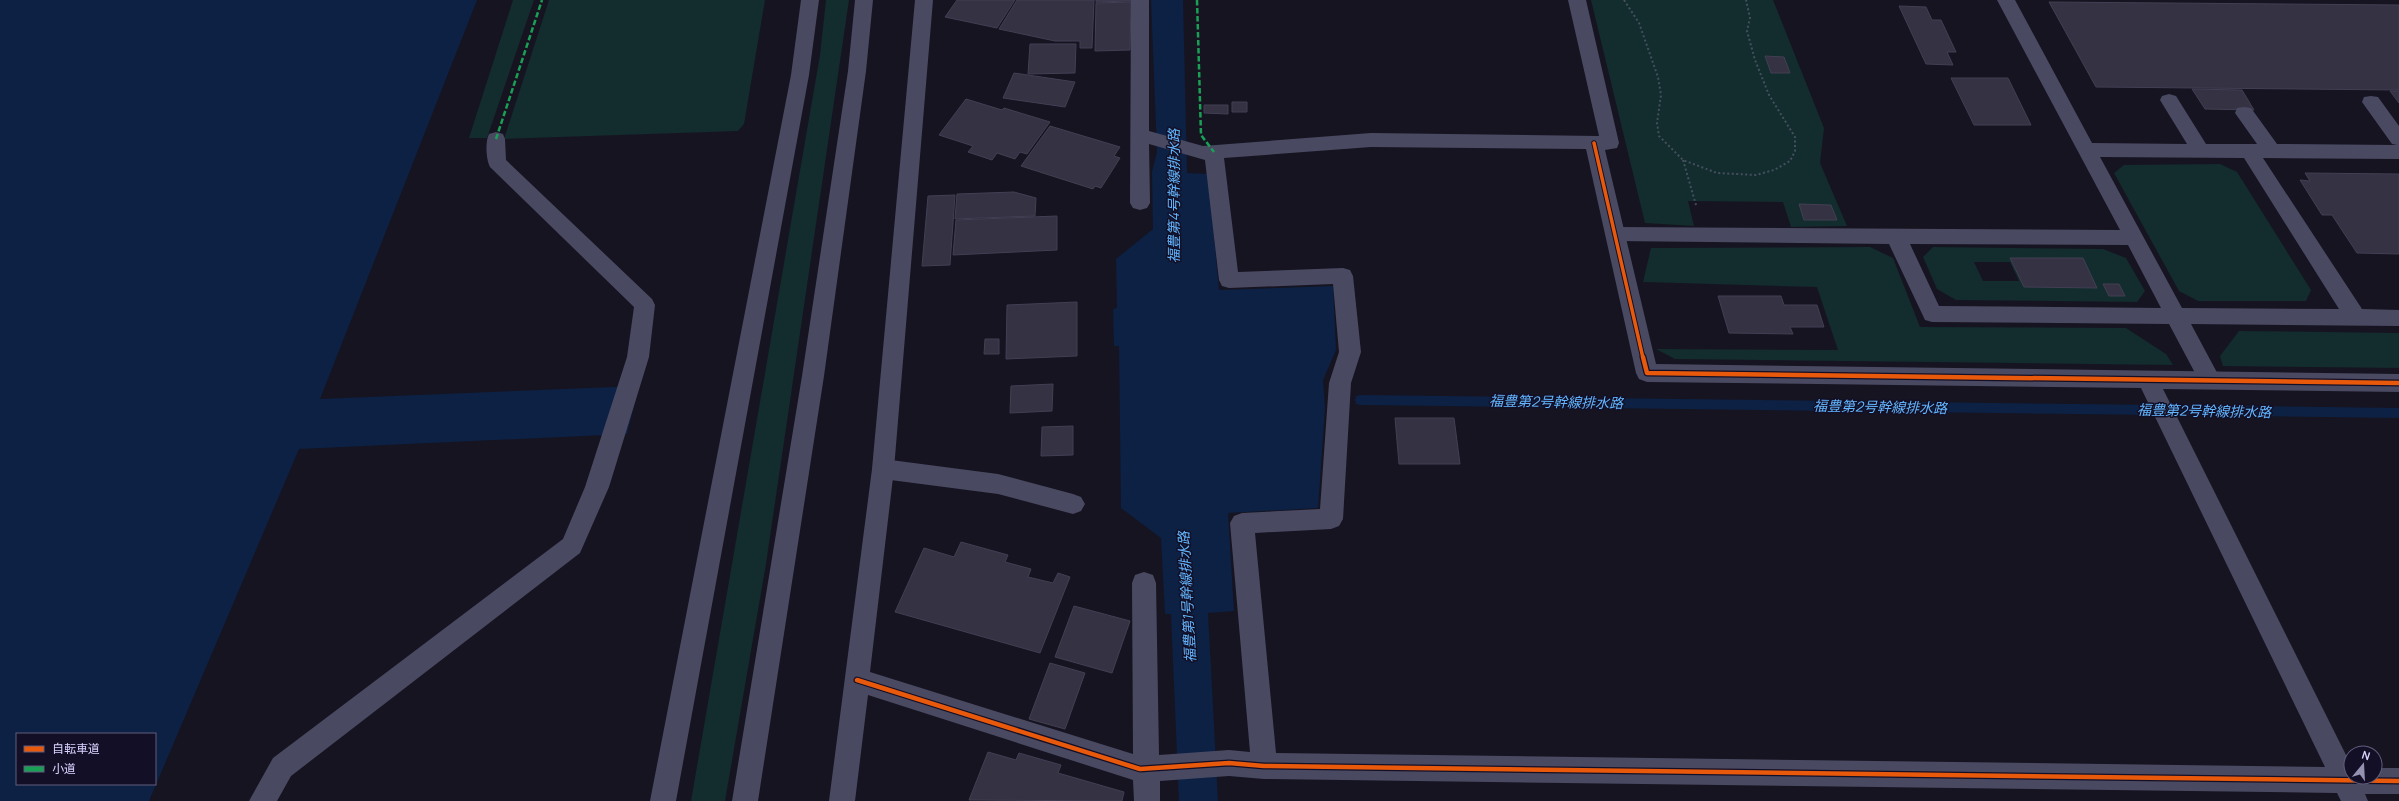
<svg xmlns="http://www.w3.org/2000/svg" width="2399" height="801" viewBox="0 0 2399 801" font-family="Manrope,'Noto Sans JP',sans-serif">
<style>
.green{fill:#132c2d;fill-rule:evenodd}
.water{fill:#0d2144;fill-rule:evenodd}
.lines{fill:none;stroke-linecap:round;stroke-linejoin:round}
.stream{fill:#0d2144;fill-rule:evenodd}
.building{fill:#343243;stroke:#433f54}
.path{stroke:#44505f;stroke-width:2;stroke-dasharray:2 2.5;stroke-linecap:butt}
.service{fill:#4a4962;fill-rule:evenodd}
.minor{fill:#4a4962;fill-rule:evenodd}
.tertiary{fill:#4a4962;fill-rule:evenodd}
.quiet{stroke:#1a9f57;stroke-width:2.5;stroke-dasharray:5.5 2.5;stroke-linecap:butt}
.cycleway-far1-casing{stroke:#130f26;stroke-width:5.5}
.cycleway-casing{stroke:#130f26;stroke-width:7}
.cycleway-far1{stroke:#e8590c;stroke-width:3.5}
.cycleway{stroke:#e8590c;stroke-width:4.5}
.labels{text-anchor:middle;stroke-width:3;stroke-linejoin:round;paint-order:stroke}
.water-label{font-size:14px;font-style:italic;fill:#62b6ff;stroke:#130f26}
</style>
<rect width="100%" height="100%" fill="#161421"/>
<path class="green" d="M513 0H534L487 138H469Z
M549 0H765L744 124 738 131 504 139Z
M826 0H849L766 564 725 801H691L820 55Z
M1591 0H1773L1824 128 1820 163 1847 226 1791 227 1783 202 1688 201 1694 226 1645 223Z
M2220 164 2237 172 2311 290 2306 301H2198L2179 291 2114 173 2124 165Z
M1870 247 1893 258 1920 327 2126 328 2166 354 2173 365 1675 359 1656 349 1838 350 1817 287 1643 282 1651 248Z
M1933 247 2103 249 2126 258 2145 291 2137 302 1956 300 1937 289 1923 257ZM1974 262H2010L2019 281H1983Z
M2239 331 2399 333V368L2223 366 2220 356Z"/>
<path class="water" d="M0 0H477L320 399 639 386 627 434 299 449 149 801H0ZM17 734H155V784H17Z
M1151 0H1183L1187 173 1208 174 1219 290 1333 286 1336 350 1323 380 1325 408 1318 508 1228 513 1234 611 1208 613 1218 801H1179L1171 614H1165L1161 538 1121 508 1119 346H1114L1113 309 1117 308 1116 259 1153 229 1152 172 1157 152Z"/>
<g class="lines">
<path class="stream" d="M1361 395 2399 408V418L1361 405 1356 404 1355 400 1356 396Z"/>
</g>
<path class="building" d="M957 0H1015L997 28 945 17Z
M1017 0H1094L1092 48H1080V41H1055L999 29Z
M1096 0H1131V1L1096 2Z
M1131 2 1130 50 1095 51 1096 3Z
M2049 2 2399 5V90L2096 87Z
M1899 6 1926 7 1932 20H1941L1956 52H1947L1953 65 1926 64Z
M1030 44H1076L1075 73 1028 74Z
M1765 56 1784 57 1790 73H1771Z
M1014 73 1075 82 1065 107 1003 98Z
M1951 78H2008L2031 125H1974Z
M2192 89 2242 90 2254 110 2205 109Z
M2390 91H2399V103Z
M966 99 1002 110 1004 108 1050 122 1027 154 1020 152 1015 159 997 153 992 160 968 152 973 146 939 135Z
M1232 102H1247V112H1232Z
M1204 105H1228V114L1204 113Z
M1050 126 1120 147 1114 156 1120 158 1101 188 1095 186 1093 189 1021 166Z
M2305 173 2399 174V254L2357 253 2332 215H2322L2300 180 2310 181Z
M1014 192 1036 198 1035 216 955 219 957 194Z
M955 195 950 265 922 266 928 196Z
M1799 204 1831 205 1837 220H1804Z
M1057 216V250L953 255 956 220Z
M2010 258H2083L2097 288 2024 287Z
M2103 284H2119L2125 296H2109Z
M1718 296H1781L1784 305H1817L1824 327H1790L1793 334 1729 333Z
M1077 302V356L1006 359 1007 305Z
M985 339H999V354H984Z
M1053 384 1052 411 1010 413 1011 386Z
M1395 418H1454L1460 464H1399Z
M1073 426V455L1041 456 1042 427Z
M961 542 1008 555 1005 562 1031 569 1028 577 1053 583 1058 573 1070 577 1040 653 895 612 924 548 954 557Z
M1074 606 1130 621 1112 673 1055 657Z
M1050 663 1085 673 1065 729 1029 719Z
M988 752 1016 760 1019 753 1061 765 1058 773 1124 792 1122 801 969 800Z"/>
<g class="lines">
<path class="path" d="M1624 0 1639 23 1658 77 1661 95 1657 123 1659 136 1683 160 1717 173 1756 175 1774 170 1790 161 1795 151V137L1769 95 1755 60 1747 31 1750 18 1746 0
M1683 160 1696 205"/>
<path class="service" d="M801 0H819L809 75 676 801H650L791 75Z
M1997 0H2015L2092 143 2187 144 2160 100 2162 96 2169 94 2176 96 2206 144H2257L2235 113 2237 108 2244 107 2251 108 2277 144 2397 145 2392 144 2362 102 2364 97 2371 96 2378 97 2399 126V159L2263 158 2362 309 2399 310V326L2191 324 2221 380 2218 386 2210 389 2202 386 2169 324 1932 322 1925 320 1889 244 1615 241 1608 239 1605 234 1608 229 1615 227 2120 230ZM2100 157 2244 158 2339 309 2182 308ZM1910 244 2128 245 2161 308 1939 306Z
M496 132 503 134 505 139 506 160 652 299 655 305 649 357 609 487 580 553 291 776 277 801H249L273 758 563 539 585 487 627 357 634 307 490 167C486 159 485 142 489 134Z
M883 459 998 474 1073 494 1081 497 1085 504 1081 511 1073 514 998 494 883 479 875 476 872 469 875 462Z"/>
<path class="minor" d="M915 0H933L894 469 870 672 1133 754 1132 583 1135 575 1144 572 1153 575 1156 583 1159 755 1229 750 1250 752 1230 523 1234 516 1242 513 1320 509 1329 383 1339 352 1333 284 1229 288 1222 286 1219 280 1205 160 1149 144 1150 203 1147 208 1140 210 1133 208 1130 203 1131 0H1149V131L1203 146 1371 133 1599 136 1568 0H1586L1619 143 1617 148 1605 150 1656 364 2399 374V392L2163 389 2351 765V777H2375V768H2399V794H2365L2368 801H2341L2337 793 1264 779 1229 776 1160 781V801H1134L1133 780 868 695 855 801H829L872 469ZM1371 147 1586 149 1636 373 1639 379 1647 382 2141 388 2325 767 1276 753 1255 533 1331 529 1339 526 1343 519 1351 383 1361 352 1353 276 1350 270 1343 268 1238 272 1224 158Z"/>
<path class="tertiary" d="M855 0H873L866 71 824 376 758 801H732L802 376 848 71Z"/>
<path class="quiet" d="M1197 0 1201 135 1214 152
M496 139 542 0"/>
<g class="cycleway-far1-casing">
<path id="cycleway-far1" d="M1594 143 1643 358"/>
</g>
<g class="cycleway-casing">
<path id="cycleway" d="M1643 357 1647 373 2399 383
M857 680 1140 769 1229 763 1264 766 2399 781"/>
</g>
<use href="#cycleway-far1" class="cycleway-far1"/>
<use href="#cycleway" class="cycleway"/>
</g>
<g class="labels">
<g class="water-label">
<text transform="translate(1174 196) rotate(-90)" y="5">福豊第4号幹線排水路</text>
<text transform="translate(1556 402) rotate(1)" y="5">福豊第2号幹線排水路</text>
<text transform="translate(1880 407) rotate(1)" y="5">福豊第2号幹線排水路</text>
<text transform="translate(2204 411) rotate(1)" y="5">福豊第2号幹線排水路</text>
<text transform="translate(1187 597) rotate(-93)" y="5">福豊第1号幹線排水路</text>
</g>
</g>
<rect x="16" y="733" width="140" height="52" fill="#130f26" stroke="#625e7d"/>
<rect x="24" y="746" width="20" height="6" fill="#e8590c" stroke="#625e7d"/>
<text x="52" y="753" font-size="12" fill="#d9d4ff">自転車道</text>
<rect x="24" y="766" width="20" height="6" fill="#1a9f57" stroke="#625e7d"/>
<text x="52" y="773" font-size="12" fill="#d9d4ff">小道</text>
<g transform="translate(2363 765) rotate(18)"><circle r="19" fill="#130f26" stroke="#625e7d"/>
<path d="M0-3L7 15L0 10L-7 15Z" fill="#9591b1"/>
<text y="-6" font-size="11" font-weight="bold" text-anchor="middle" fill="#d9d4ff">N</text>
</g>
</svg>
